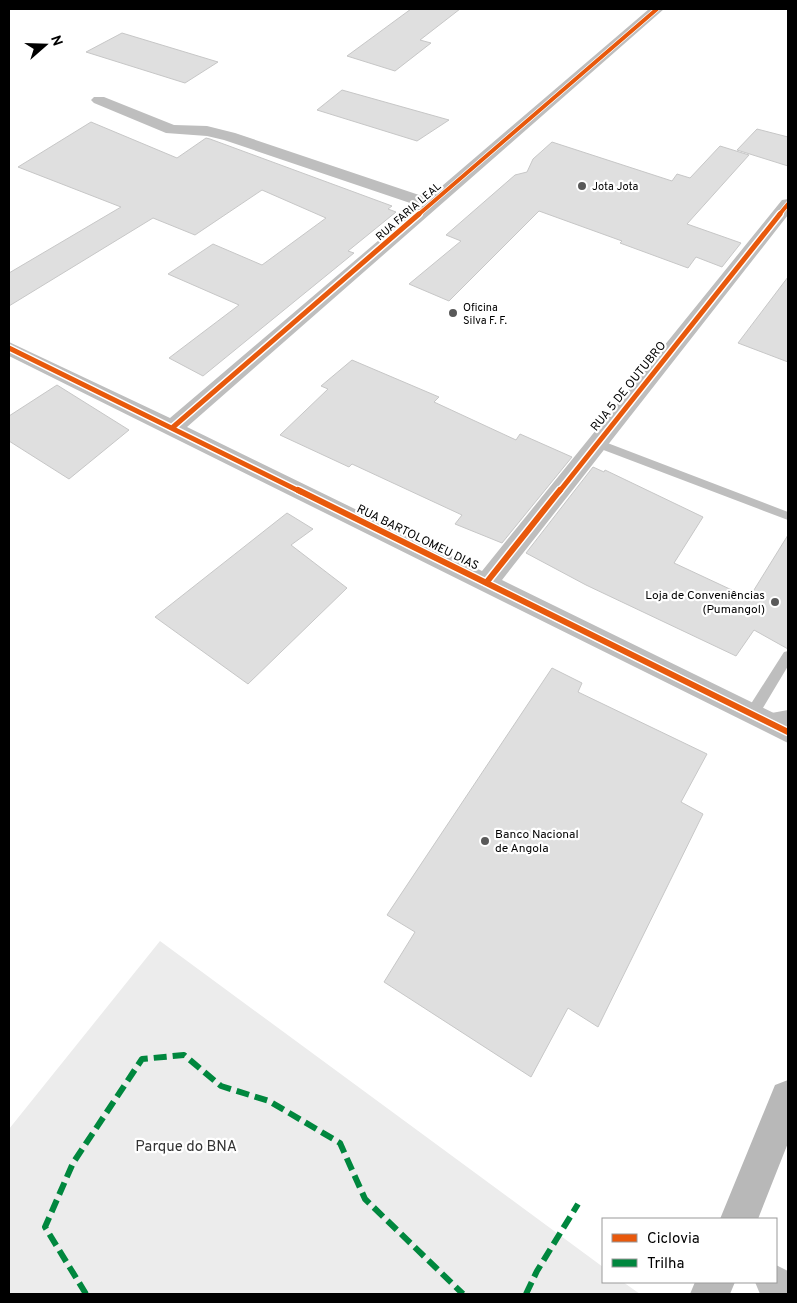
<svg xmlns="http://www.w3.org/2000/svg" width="797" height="1303" viewBox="0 0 797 1303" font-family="Overpass,sans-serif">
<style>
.green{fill:#ececec}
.building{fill:#dfdfdf;stroke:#c7c7c7}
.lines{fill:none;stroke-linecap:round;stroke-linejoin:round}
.lane{fill:#bebebe;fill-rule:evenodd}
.street{fill:#bebebe;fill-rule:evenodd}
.secondary{fill:#b8b8b8;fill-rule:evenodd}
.quiet{stroke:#00873e;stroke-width:6;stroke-dasharray:13 6;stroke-linecap:butt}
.cycleway-far2-casing{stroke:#fff;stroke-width:5.5}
.cycleway-far1-casing{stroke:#fff;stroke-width:8}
.cycleway-casing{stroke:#fff;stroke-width:9}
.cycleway-far2{stroke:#e8590c;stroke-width:4}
.cycleway-far1{stroke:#e8590c;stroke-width:5}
.cycleway{stroke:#e8590c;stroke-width:6}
.poi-dot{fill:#595959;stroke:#fff;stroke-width:2}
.labels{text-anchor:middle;stroke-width:4.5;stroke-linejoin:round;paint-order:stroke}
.far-poi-label{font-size:11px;fill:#000;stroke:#fff;text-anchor:start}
.far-street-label{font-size:11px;fill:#000;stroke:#fff}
.street-label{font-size:12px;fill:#000;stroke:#fff}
.poi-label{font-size:12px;fill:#000;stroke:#fff;text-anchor:end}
.near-park-label{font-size:15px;fill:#333;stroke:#fff}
</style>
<rect width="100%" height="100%" fill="#fff"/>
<path class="green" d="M160 941 603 1267V1282H623L640 1294H9V1129Z"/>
<path class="building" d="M411 9H460L420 40 431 43 395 71 347 56Z
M122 33 218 62 185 83 86 52Z
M342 90 449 120 417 141 317 110Z
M91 122 177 158 206 138 210 139 392 206 388 209 396 212 348 251 354 253 203 376 169 358 239 305 168 274 213 244 262 265 326 218 262 190 195 235 153 218 9 306V273L121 207 18 167Z
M757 129 788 137V166L737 150Z
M552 142 672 181 677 174 690 178 720 146 749 155 687 224 741 243 722 267 696 257 688 268 620 243 622 241 539 211 449 301 409 284 461 241 446 235 515 175 527 172 533 159Z
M788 277V362L738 343Z
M352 360 439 397 434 402 516 440 520 434 572 457 502 543 455 524 462 515 352 464 349 467 280 435 328 389 321 386Z
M57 385 129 430 69 479 9 441V416Z
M593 467 604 472 605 470 703 517 674 563 749 598 788 535V649L754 630 736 656 586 585 526 553Z
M287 513 313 529 291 545 347 588 248 684 155 617Z
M552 668 582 683 578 692 707 754 681 802 703 814 598 1027 568 1008 531 1077 384 982 415 932 387 915Z"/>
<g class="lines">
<path class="lane" d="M597 439 788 512V520L593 446 592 443Z
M788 651V666L757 718 752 720 747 718 745 714 747 710 784 652Z
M788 710V721L766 725 761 723 759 719 761 715Z"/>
<path class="street" d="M649 9H664L187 427 482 571 782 200 788 199V215L502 580 788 720V743L9 356V342L170 418 419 206 224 140 207 136 166 133 94 103 91 100 94 97H104L174 125 207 126 235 133 428 198Z
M776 1265 788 1271V1294H760L755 1282H776Z"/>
<path class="secondary" d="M788 1080V1143L758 1219H720L775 1085Z
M695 1282H735L730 1294H690Z"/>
<path class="quiet" d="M86 1294 45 1227 73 1163 142 1059 184 1055 221 1086 269 1101 340 1143 365 1199 463 1294
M526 1294 537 1271 578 1204"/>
<g class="cycleway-far2-casing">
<path id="cycleway-far2" d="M418 215 657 9
M779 215 788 204"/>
</g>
<g class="cycleway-far1-casing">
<path id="cycleway-far1" d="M9 348 301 492
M172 428 419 214
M559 492 780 214"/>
</g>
<g class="cycleway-casing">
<path id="cycleway" d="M298 490 788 732
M486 583 560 490"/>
</g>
<use href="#cycleway-far2" class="cycleway-far2"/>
<use href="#cycleway-far1" class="cycleway-far1"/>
<use href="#cycleway" class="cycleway"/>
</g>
<g class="poi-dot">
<circle cx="582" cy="186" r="5"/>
<circle cx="453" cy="313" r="5"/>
<circle cx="775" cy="602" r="5"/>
<circle cx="485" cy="841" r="5"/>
</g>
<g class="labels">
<g class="far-poi-label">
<text x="592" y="190">Jota Jota</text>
<text x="463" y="311">Oficina<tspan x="463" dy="13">Silva F. F.</tspan></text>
</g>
<g class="far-street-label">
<text transform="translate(408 211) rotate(-41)" y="4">RUA FARIA LEAL</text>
</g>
<g class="street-label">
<text transform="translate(628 386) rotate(-51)" y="4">RUA 5 DE OUTUBRO</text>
<text transform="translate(418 537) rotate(26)" y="4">RUA BARTOLOMEU DIAS</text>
</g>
<g class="poi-label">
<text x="765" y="599">Loja de Conveniências<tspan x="765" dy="14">(Pumangol)</tspan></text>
<text x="495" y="838" text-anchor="start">Banco Nacional<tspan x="495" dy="14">de Angola</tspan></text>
</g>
<g class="near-park-label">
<text x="186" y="1151">Parque do BNA</text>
</g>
</g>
<rect width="797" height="1303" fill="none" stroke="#000000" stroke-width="20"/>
<rect x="602" y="1218" width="175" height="65" fill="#ffffff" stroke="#999999"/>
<rect x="612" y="1234" width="25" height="8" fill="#e8590c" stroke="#999999"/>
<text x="647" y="1243" font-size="15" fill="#000000">Ciclovia</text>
<rect x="612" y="1259" width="25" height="8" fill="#00873e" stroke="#999999"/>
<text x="647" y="1268" font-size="15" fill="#000000">Trilha</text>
<g transform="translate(45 45) rotate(70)" stroke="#ffffff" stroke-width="4" paint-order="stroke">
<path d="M0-4L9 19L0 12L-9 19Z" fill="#000000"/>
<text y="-8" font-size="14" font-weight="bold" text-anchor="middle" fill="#000000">N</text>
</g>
</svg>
